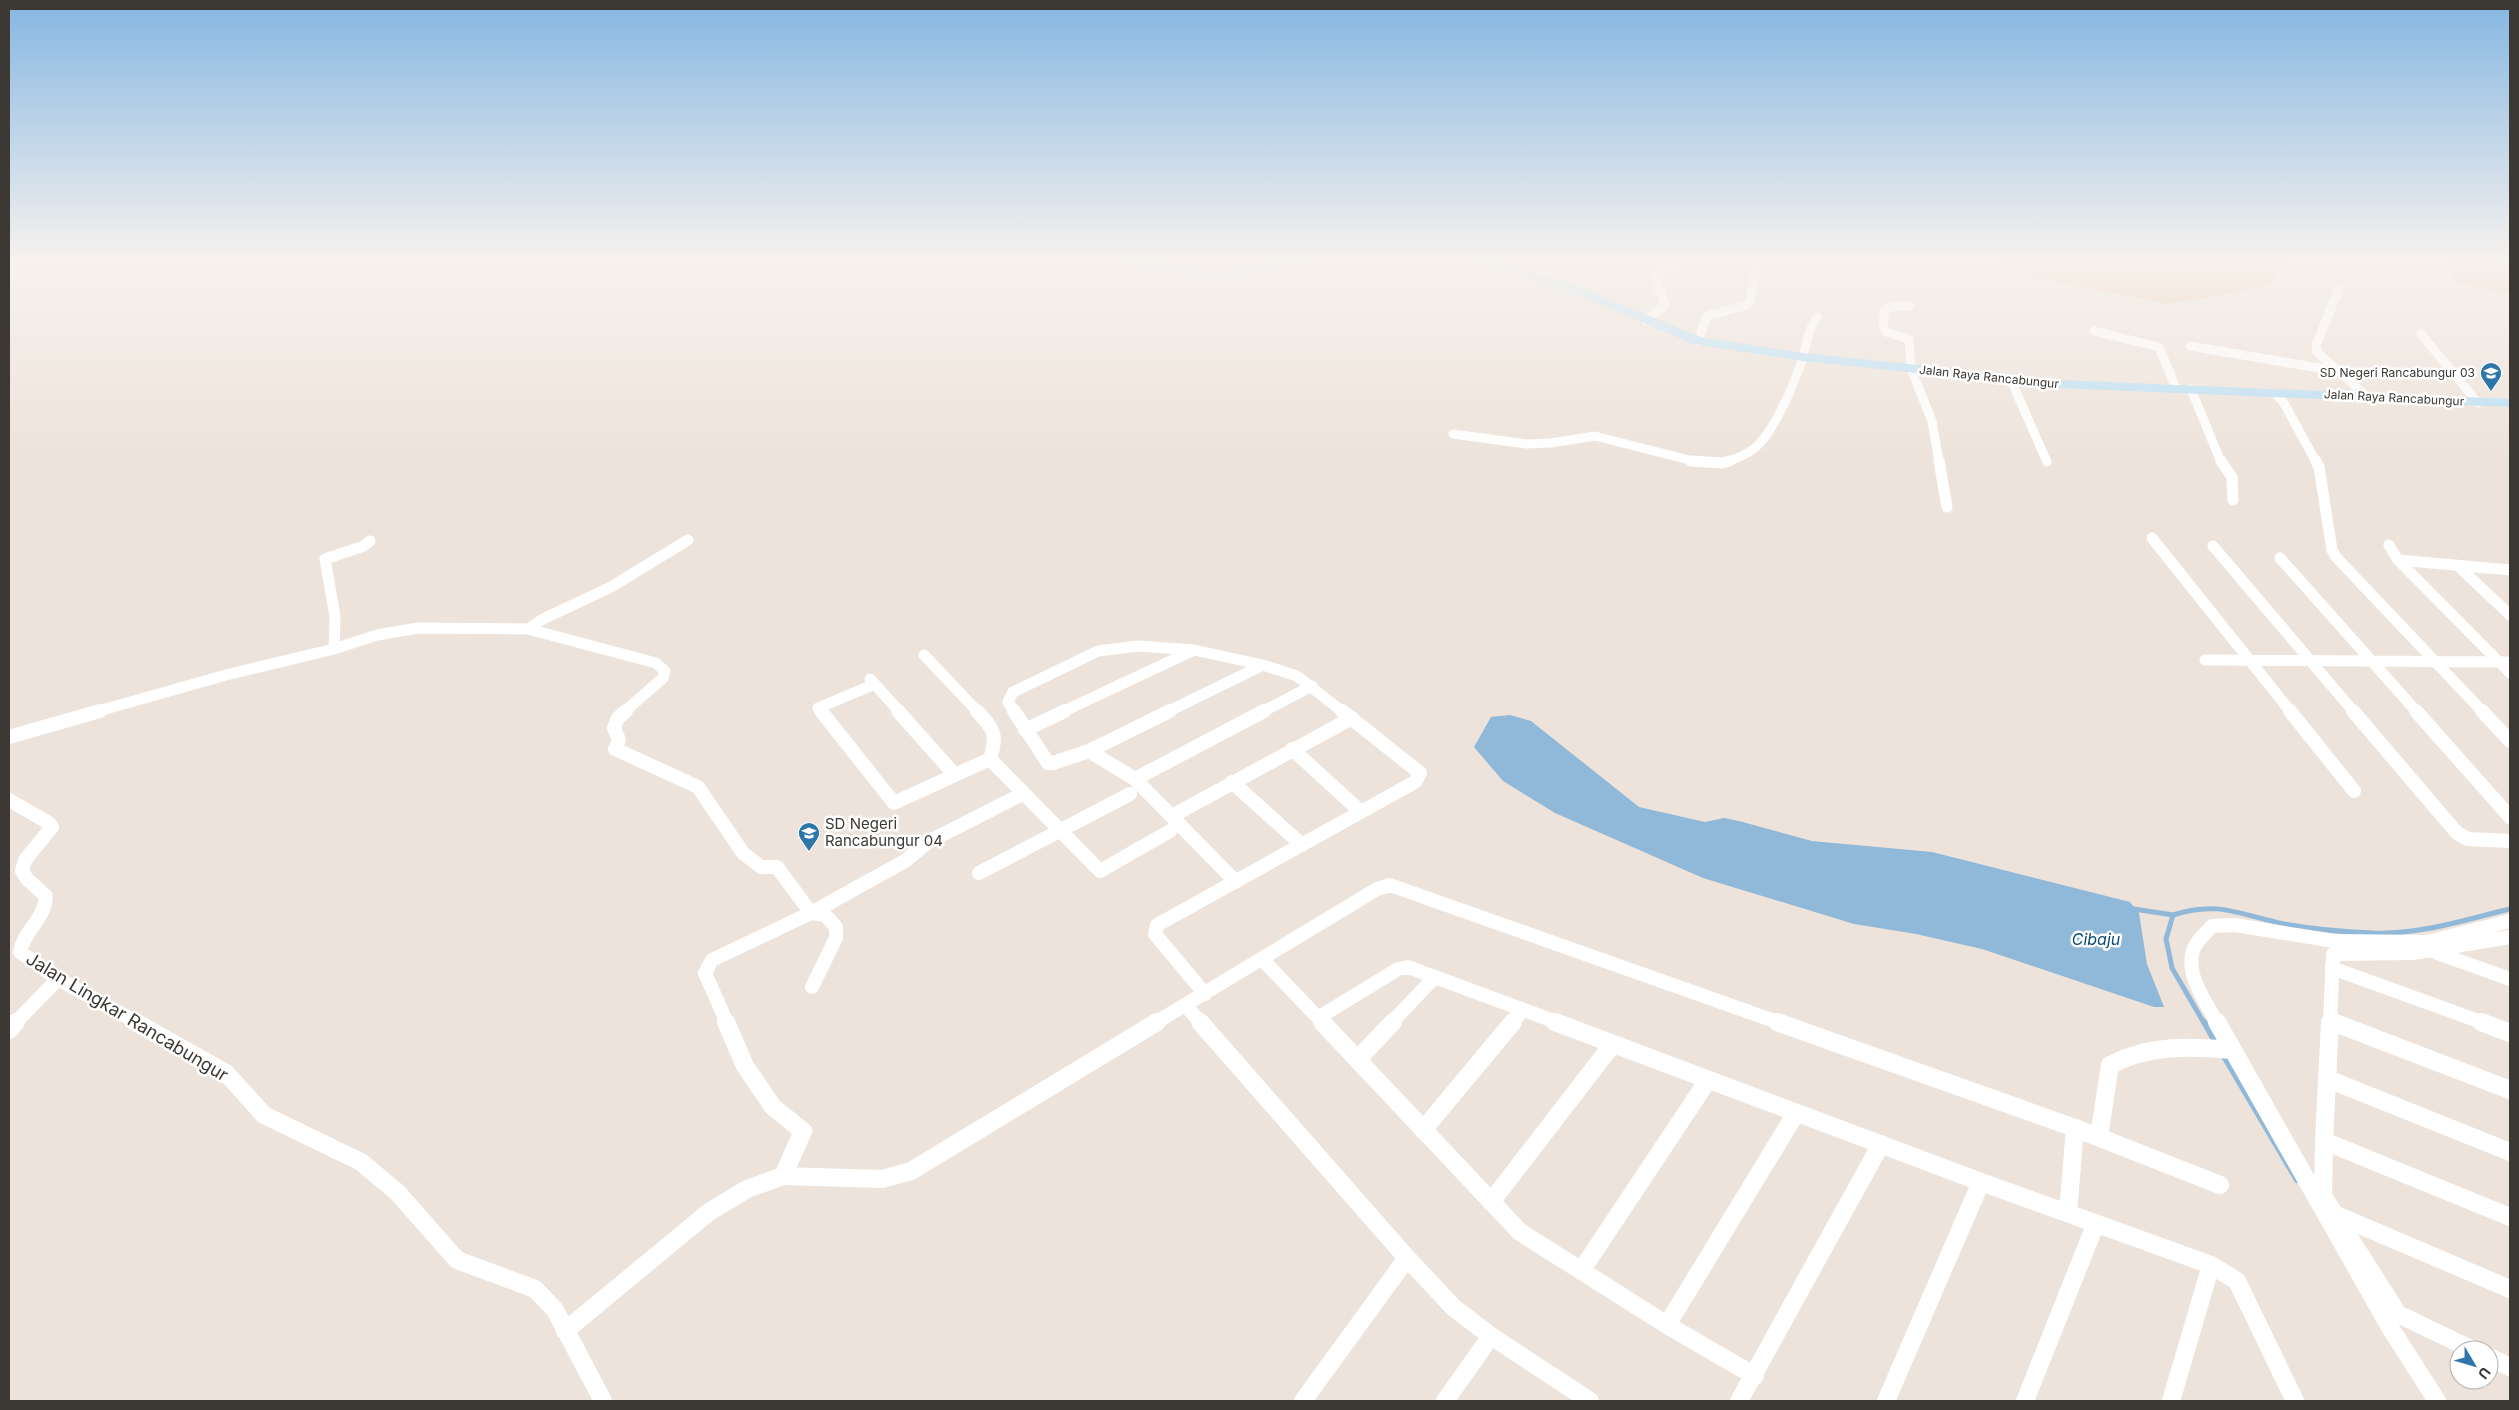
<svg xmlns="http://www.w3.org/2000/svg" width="2519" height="1410" viewBox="0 0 2519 1410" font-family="Inter,sans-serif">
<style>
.green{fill:#ebc6a4}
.water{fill:#90b8d8}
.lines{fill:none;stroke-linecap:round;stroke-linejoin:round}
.stream-far1{stroke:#90b8d8;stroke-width:5}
.stream{stroke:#90b8d8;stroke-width:6}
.minor-far3{stroke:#fff;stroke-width:9}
.minor-far2{stroke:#fff;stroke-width:11}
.minor-far1{stroke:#fff;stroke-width:14}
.minor{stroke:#fff;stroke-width:18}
.secondary{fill:#b9dff5;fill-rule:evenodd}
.labels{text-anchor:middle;stroke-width:5;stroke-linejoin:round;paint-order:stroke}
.far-poi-label{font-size:12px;fill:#3c3834;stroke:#fff;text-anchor:end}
.far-street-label{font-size:12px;fill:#3c3834;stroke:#fff}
.poi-label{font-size:15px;fill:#3c3834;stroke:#fff;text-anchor:start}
.water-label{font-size:16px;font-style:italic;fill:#074c75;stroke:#fff}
.near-street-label{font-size:18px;fill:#3c3834;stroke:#fff}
</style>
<rect width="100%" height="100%" fill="#ede3da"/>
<path class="green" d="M1997 261H2283V264L2270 285 2224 295 2166 304 2043 279Z
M2448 261H2510V294L2456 283Z"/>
<path class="water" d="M1510 715 1531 721 1639 807 1705 822 1724 818 1739 821 1812 841 1932 852 2130 902 2139 913 2147 964 2164 1007H2154L1982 949 1916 934 1854 924 1703 878 1555 813 1503 781 1474 747 1491 717Z"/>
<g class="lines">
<path class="stream-far1" d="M2134 909 2173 915
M2204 1023 2172 968 2166 939 2173 915C2219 900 2240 915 2284 924 2312 929 2343 932 2372 933 2419 935 2464 920 2510 909"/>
<path class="stream" d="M2204 1022 2217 1045
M2222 1053 2297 1180"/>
<path class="minor-far3" d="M2339 289 2316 345 2317 352 2366 396
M1910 306H1894L1885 310 1883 324 1886 332 1909 339 1911 369 1932 421 1939 462
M1646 321 1665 305 1657 284 1658 274 1676 261
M2094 331 2159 347 2176 388
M2421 334 2478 403
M1698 341 1707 316 1747 305 1750 301 1756 272
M2190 346 2337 371
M2011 380 2047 462
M2191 389 2221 462
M2276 394 2284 403 2316 462
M1453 434 1527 444 1551 443 1595 436 1697 462
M1725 462C1737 459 1746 455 1756 447 1775 430 1795 382 1803 357 1807 343 1808 330 1817 317"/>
<path class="minor-far2" d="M1691 461 1722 463 1730 461
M1939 461 1947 507
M2221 461 2232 477 2233 500
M2316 461 2319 467 2332 550 2336 557 2483 712
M2152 538 2291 712
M2389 545 2398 560 2510 673
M2213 546 2354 712
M2280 558 2417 712
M2398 560 2510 570
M2457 565 2510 615
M528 629 543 619 611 587 688 540
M334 649 335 616 325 559 364 546 370 541
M924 655 978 712
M2205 660 2510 662
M1263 665 1297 676 1343 712
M870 679 900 712
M95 712 226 675 334 649 377 635 418 628 528 629 656 663 665 671 663 678 624 712
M822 712 818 708 875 684
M1015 712 1008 702 1013 692 1098 651 1138 646 1194 650 1263 665
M1062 712 1192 651
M1167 712 1263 665
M1262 712 1312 686"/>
<path class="minor-far1" d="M626 711 618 718 614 728 619 740 615 749 698 787 743 853 761 867H777L811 913 712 960 705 973 727 1023
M821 711 894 803 990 759
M898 711 954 774
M977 711C994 729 998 735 990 759L1100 871 1170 831
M1014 711 1048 763H1053L1089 751 1170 711
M2290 711 2354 791
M2353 711 2457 833 2468 839 2510 841
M2416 711 2510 817
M2482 711 2510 741
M1025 730 1065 711
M9 737 100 711
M1292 749 1360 811
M1089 751 1135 779 1236 882
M1135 779 1264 711
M1232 782 1302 845
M9 800 49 823 52 827 25 860 22 871 27 879 46 896C45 919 24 930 20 952L58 979 138 1023
M1172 816 1352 718
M979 873 1130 794
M811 913 905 861 928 842 1022 794
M811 913 825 915 836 927V938L812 987
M2437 953 2510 979
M1262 959 1323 1023
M2332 968 2484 1023
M1205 994 1155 934 1157 925 1415 782 1420 773 1342 711
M1186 1006 1201 1023
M1318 1018 1398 969 1408 967 1559 1023
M2332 1022 2336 1023
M15 1023 58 979
M1155 1023 1377 889 1390 885 1780 1023
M1391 1023 1435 977
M1512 1023 1522 1011
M2217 1023C2207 1003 2185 975 2193 951 2195 942 2206 933 2212 926L2235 925 2334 941 2427 942 2510 921
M2330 1023 2333 954 2413 953 2510 937"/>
<path class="minor" d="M135 1022 226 1073 264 1115 361 1162 398 1193 457 1260 535 1289 555 1310 603 1401
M726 1022 745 1066 773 1107 803 1131 783 1176
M1200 1022 1407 1258 1454 1308 1491 1336 1590 1401
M1322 1022 1520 1232 1667 1325 1755 1376
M1555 1022 1981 1182 2211 1265 2237 1281 2295 1401
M1777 1022 2075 1128 2220 1185
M2217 1022 2391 1329 2437 1401
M2333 1022 2510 1090
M2481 1022 2510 1033
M9 1030 16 1022
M1358 1059 1393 1022
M2328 1079 2510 1152
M1423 1130 1513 1022
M2099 1137 2110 1065C2149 1045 2188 1046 2231 1050
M2324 1141 2330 1022
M1491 1202 1612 1045
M2068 1213 2075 1128
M2334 1214 2510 1289
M1581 1271 1708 1080
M1667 1325 1796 1113
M565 1331 709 1212 747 1189 783 1176 882 1179 911 1171 1157 1022
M2473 1350 2398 1314 2323 1196 2324 1141 2510 1217
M2489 1357 2510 1367
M1303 1401 1407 1258
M1445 1401 1491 1336
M1739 1401 1881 1144
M1886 1401 1981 1182
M2025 1401 2096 1223
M2171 1401 2211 1265"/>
<path class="secondary" d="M1119 261C1152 260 1185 270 1218 270 1248 270 1276 260 1306 261L1304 264C1249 277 1204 280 1148 269 1139 268 1125 267 1119 261Z
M1479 261H1497L1578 286 1701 337 1803 353 2060 380 2510 399V407L2060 388 1803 361 1693 344 1570 292 1481 264Z"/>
</g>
<linearGradient id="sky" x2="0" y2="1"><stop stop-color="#85b6e2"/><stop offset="0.57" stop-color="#f7f2ee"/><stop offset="1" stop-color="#f7f2ee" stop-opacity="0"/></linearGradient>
<rect width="2519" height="458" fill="url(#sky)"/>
<defs>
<g id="school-pin" transform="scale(1.125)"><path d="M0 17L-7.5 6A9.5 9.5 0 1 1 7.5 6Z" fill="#2c76a9" stroke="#fff"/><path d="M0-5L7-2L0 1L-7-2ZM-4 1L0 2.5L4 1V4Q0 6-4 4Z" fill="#fff"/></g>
</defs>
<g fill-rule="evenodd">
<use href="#school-pin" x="2491" y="373"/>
<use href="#school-pin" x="809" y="833"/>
</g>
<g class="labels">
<g class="far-poi-label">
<text x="2475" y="377">SD Negeri Rancabungur 03</text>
</g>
<g class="far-street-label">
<text transform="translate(1989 377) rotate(6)" y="4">Jalan Raya Rancabungur</text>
<text transform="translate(2394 398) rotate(3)" y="4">Jalan Raya Rancabungur</text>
</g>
<g class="poi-label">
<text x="825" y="829">SD Negeri<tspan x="825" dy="17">Rancabungur 04</tspan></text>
</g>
<g class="water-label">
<text x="2096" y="945">Cibaju</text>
</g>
<g class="near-street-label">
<text transform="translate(127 1017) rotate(31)" y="6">Jalan Lingkar Rancabungur</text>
</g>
</g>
<rect width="2519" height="1410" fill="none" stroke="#3c3834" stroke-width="20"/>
<g transform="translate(2474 1365) rotate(128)"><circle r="24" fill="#ffffff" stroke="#b1afae"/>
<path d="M0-4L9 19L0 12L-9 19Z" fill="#2c76a9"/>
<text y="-8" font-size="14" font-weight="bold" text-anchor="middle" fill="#3c3834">U</text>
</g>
</svg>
